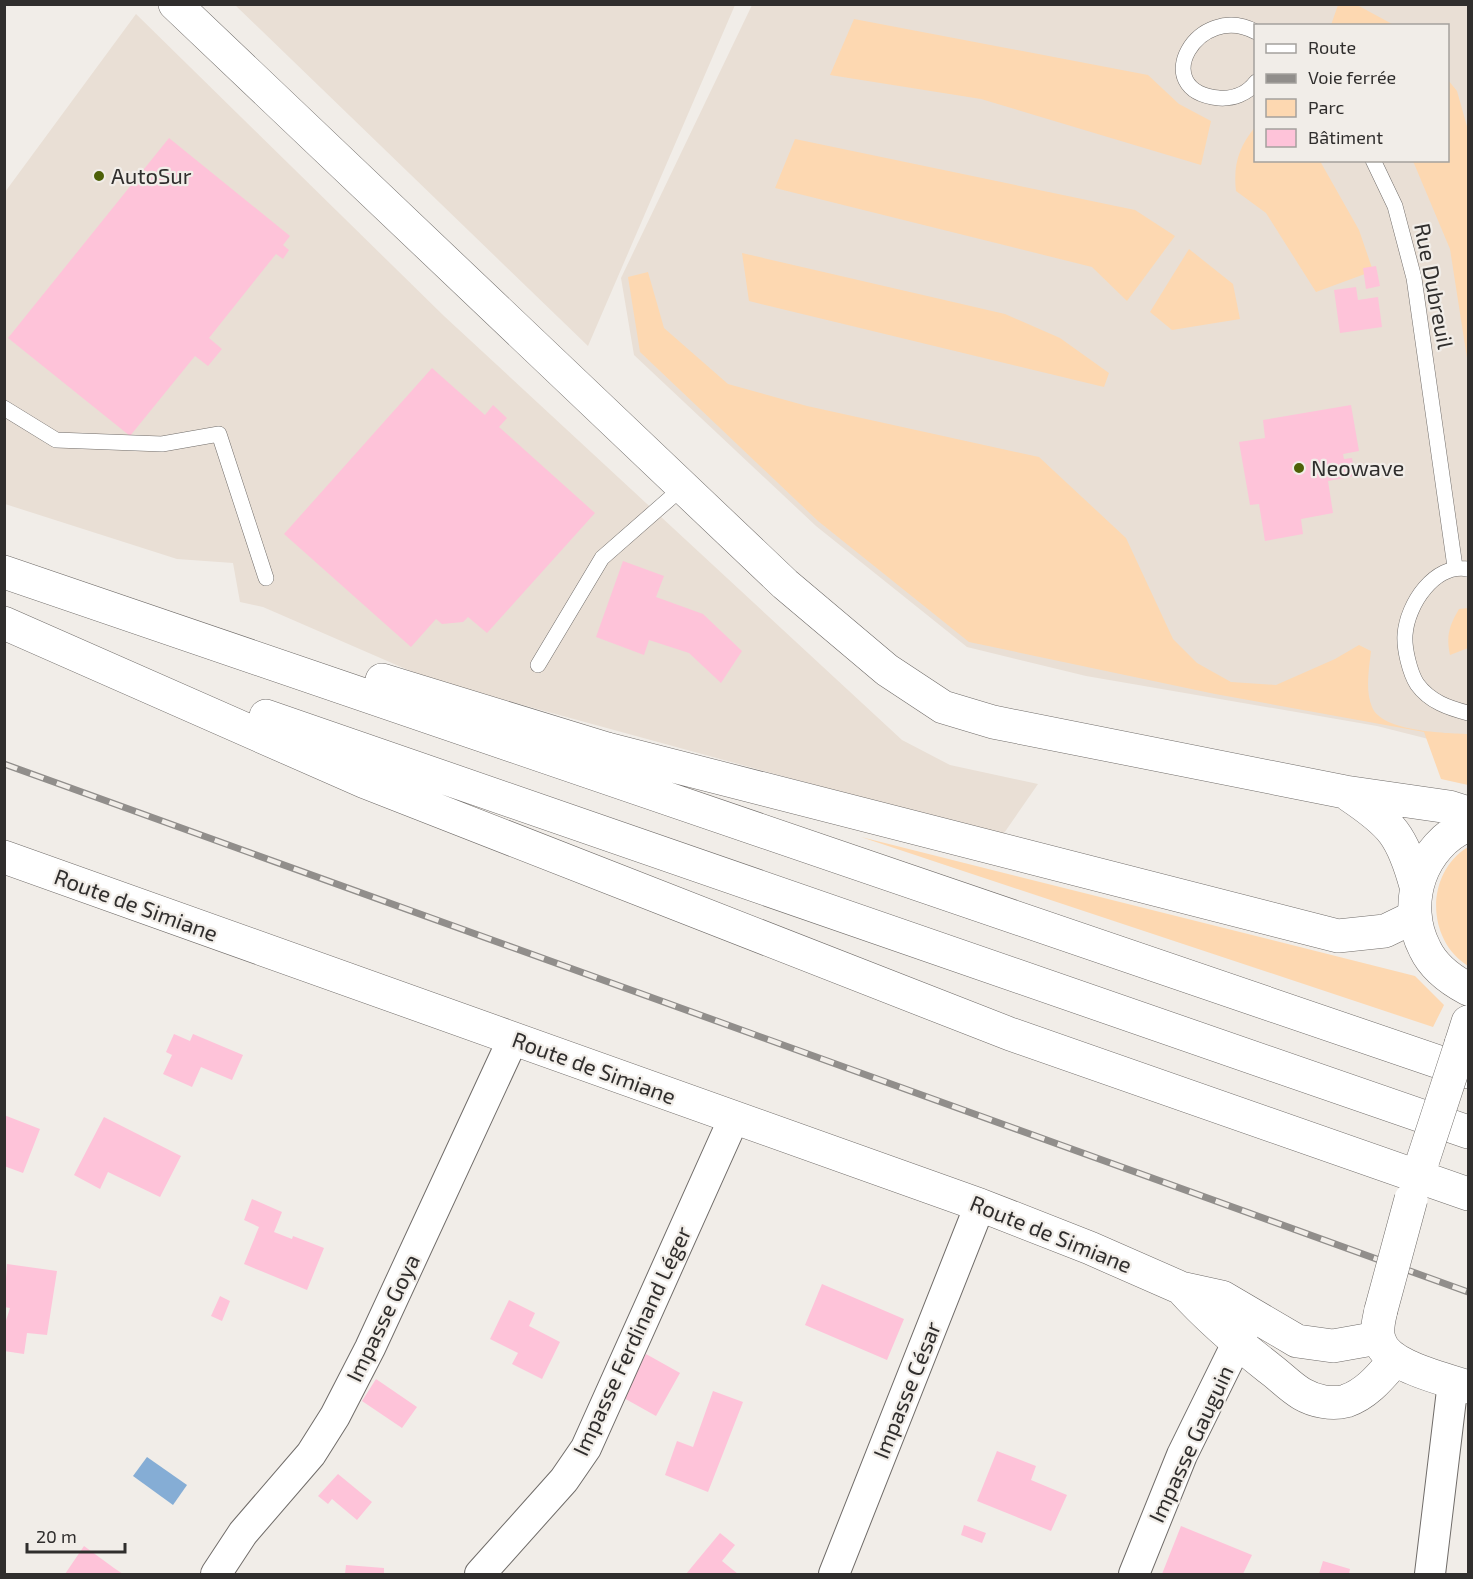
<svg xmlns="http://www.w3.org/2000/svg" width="1473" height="1579" viewBox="0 0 1473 1579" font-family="'Exo 2',sans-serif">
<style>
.built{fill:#e9dfd5;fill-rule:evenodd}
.green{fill:#fdd8b1}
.water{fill:#85add5}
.building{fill:#fec3d9}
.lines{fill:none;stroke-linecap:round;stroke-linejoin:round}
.service-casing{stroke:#706c69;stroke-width:16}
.minor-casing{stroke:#706c69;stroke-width:32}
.tertiary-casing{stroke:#706c69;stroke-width:34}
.secondary-casing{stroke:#706c69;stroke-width:34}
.trunk-casing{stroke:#706c69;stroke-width:34}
.service{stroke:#fff;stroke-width:15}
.minor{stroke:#fff;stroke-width:30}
.tertiary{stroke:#fff;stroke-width:33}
.secondary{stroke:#fff;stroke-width:33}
.trunk{stroke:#fff;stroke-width:33}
.rail-casing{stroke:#918e8b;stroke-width:7}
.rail{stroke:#f1ede8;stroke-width:4.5;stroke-dasharray:14;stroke-linecap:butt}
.secondary-bridge-casing{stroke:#706c69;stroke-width:34;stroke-linecap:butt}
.secondary-bridge{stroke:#fff;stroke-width:33}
.poi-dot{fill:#4d6008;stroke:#f1ede8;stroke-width:2}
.labels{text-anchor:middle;stroke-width:4.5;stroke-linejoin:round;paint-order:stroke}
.poi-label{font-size:22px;fill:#302e2d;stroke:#f1ede8;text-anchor:start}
.street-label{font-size:22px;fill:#302e2d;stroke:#f1ede8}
</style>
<rect width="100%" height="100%" fill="#f1ede8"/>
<path class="built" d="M235 5H735L588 346Z
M752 5H1468V749L1377 726 1086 676 967 647 816 526 634 355 621 278ZM1256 26H1448V160H1256Z
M136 14 444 316 902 740 950 765 1038 784 1002 836 431 680 263 607 240 602 233 563 177 559 5 504V192Z"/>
<path class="green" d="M1338 5H1357L1394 25H1331Z
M854 19 1148 75 1179 104 1211 121 1201 165 981 99 830 75Z
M1448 80 1457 91 1468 130 1467 358 1450 249 1413 161 1448 160Z
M1255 127 1256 160 1320 161 1359 230 1373 271 1316 292 1266 213 1236 191C1233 164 1239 147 1255 127Z
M795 139 1135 210 1175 236 1127 301 1092 267 775 188Z
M1189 249 1233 284 1240 319 1172 330 1150 312Z
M742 253 1005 314 1060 338 1109 373 1104 387 749 301Z
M648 272 664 328 728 384 807 406 1039 457 1126 538 1173 639 1197 663 1231 682 1276 685 1335 659 1359 645 1371 651C1369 669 1365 690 1372 707 1382 732 1446 733 1468 734V785L1441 779 1424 732 1215 694 969 642 818 521 640 352 628 277Z
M1468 608V648L1450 655C1446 636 1449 626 1459 609Z
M861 837 1415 976 1444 1005 1433 1027Z
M1468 847V966C1426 940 1425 873 1468 847Z"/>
<path class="water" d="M147 1457 187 1485 173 1505 133 1476Z"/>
<path class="building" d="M169 138 290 236 283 245 289 250 283 259 276 254 209 338 222 349 208 366 195 356 130 436 8 338Z
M1376 266 1380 286 1366 289 1363 268Z
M1356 287 1358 300 1378 297 1382 327 1340 333 1334 290Z
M432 368 485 415 493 405 507 418 499 427 595 513 487 633 468 617 463 622 442 624 436 619 411 647 284 534Z
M1351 405 1359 451 1343 454 1344 459 1352 458 1355 476 1328 481 1333 513 1301 519 1303 534 1265 541 1259 504 1250 505 1239 442 1265 438 1263 420Z
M623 561 664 576 656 597 703 614 742 651 721 683 689 653 649 640 644 655 596 637Z
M174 1034 190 1041 193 1034 243 1055 232 1080 201 1067 192 1087 163 1074 172 1055 166 1052Z
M4 1115 40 1129 23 1173 4 1166Z
M104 1117 181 1156 160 1197 108 1172 100 1189 74 1175Z
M252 1199 282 1212 274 1232 292 1239 293 1236 324 1248 307 1290 244 1264 259 1227 244 1220Z
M7 1264 57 1271 47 1335 27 1333 24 1354 4 1351V1327L10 1308 4 1307Z
M822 1284 904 1319 887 1360 805 1325Z
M220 1296 230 1301 222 1321 211 1316Z
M509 1300 535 1313 529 1326 560 1342 542 1379 512 1364 518 1353 490 1339Z
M646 1354 680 1373 656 1416 622 1397Z
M376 1379 417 1407 402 1428 362 1401Z
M713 1391 743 1402 708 1492 665 1475 677 1441 693 1447Z
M997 1451 1036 1466 1031 1480 1067 1495 1051 1531 977 1501Z
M338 1474 372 1502 357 1520 332 1499 328 1504 318 1496Z
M964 1525 986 1533 982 1543 961 1535Z
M1181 1526 1252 1555 1243 1574H1162Z
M720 1533 735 1545 722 1561 738 1574H686Z
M84 1546 114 1568 123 1574H65Z
M1323 1561 1350 1569 1349 1574H1319Z
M346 1565 384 1568V1574H345Z"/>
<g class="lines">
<g class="service-casing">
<path id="service" d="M1256 32C1198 0 1146 91 1219 98 1233 99 1247 94 1256 82
M1373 160 1395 206 1414 278 1455 567
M4 408 56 440 162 444 219 434 266 578
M1468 569C1435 563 1407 604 1405 635 1404 649 1410 673 1417 684 1430 702 1449 708 1468 713
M538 665 602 558 683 487"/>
</g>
<g class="minor-casing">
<path id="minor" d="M216 1574 243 1533 311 1454 335 1416 370 1348 513 1039
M480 1574 564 1480 586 1448 734 1118
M834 1574 980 1205
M1134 1574 1182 1455 1247 1323
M1430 1574 1453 1382"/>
</g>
<g class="tertiary-casing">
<path id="tertiary" d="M4 857 980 1205 1090 1248 1181 1288 1222 1297 1297 1341 1333 1346 1378 1338
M1181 1288C1208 1318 1237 1343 1269 1368 1280 1376 1290 1387 1302 1394 1314 1401 1332 1405 1346 1401 1367 1394 1381 1376 1395 1360"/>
</g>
<g class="secondary-casing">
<path id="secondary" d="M175 4 785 584 887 670 943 707 993 722 1345 792 1449 807 1468 813
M1349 795C1392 824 1402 835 1416 886
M1468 825C1421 845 1401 903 1425 949 1434 968 1451 980 1468 989
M1461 1044 1468 1022
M1381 1310C1379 1319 1376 1330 1379 1339 1386 1367 1443 1378 1468 1387"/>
</g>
<g class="trunk-casing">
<path id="trunk" d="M4 572 1468 1072
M4 623 365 782 1010 1034 1468 1194
M382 680 607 749 1338 936 1385 931 1414 917
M266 716 1468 1132"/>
</g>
<use href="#service" class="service"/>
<use href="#minor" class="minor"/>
<use href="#tertiary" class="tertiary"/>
<use href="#secondary" class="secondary"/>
<use href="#trunk" class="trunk"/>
<g class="rail-casing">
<path id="rail" d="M4 764 1468 1292"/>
</g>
<use href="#rail" class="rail"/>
<g class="secondary-bridge-casing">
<path id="secondary-bridge" d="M1423 1160 1461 1044
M1381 1310 1411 1199"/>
</g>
<use href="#secondary-bridge" class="secondary-bridge"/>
</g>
<g class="poi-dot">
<circle cx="99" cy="176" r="6"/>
<circle cx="1299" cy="468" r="6"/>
</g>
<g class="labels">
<g class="poi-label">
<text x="111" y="184">AutoSur</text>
<text x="1311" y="476">Neowave</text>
</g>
<g class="street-label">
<text transform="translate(1434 286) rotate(79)" y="8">Rue Dubreuil</text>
<text transform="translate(136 905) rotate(20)" y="8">Route de Simiane</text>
<text transform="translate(594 1068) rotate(20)" y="8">Route de Simiane</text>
<text transform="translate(1051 1234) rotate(22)" y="8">Route de Simiane</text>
<text transform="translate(383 1318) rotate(-64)" y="8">Impasse Goya</text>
<text transform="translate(632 1341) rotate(-65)" y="8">Impasse Ferdinand Léger</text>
<text transform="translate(907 1390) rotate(-68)" y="8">Impasse César</text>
<text transform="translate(1191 1444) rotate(-65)" y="8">Impasse Gauguin</text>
</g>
</g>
<rect width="1473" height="1579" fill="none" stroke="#302e2d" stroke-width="12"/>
<rect x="1254" y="24" width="195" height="138" fill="#f1ede8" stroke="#a4a19d" stroke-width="1.5"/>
<rect x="1266" y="44" width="30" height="9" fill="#ffffff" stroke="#a4a19d" stroke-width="1.5"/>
<text x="1308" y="54" font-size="18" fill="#302e2d">Route</text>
<rect x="1266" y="74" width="30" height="9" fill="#918e8b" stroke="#a4a19d" stroke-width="1.5"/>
<text x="1308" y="84" font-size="18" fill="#302e2d">Voie ferrée</text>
<rect x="1266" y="99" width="30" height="18" fill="#fdd8b1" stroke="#a4a19d" stroke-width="1.5"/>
<text x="1308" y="114" font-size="18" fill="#302e2d">Parc</text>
<rect x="1266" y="129" width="30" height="18" fill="#fec3d9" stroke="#a4a19d" stroke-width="1.5"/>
<text x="1308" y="144" font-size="18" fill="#302e2d">Bâtiment</text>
<path d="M27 1543v9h98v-9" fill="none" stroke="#302e2d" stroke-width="3"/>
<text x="36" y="1543" font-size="18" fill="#302e2d" stroke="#f1ede8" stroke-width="4.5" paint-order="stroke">20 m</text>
</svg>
